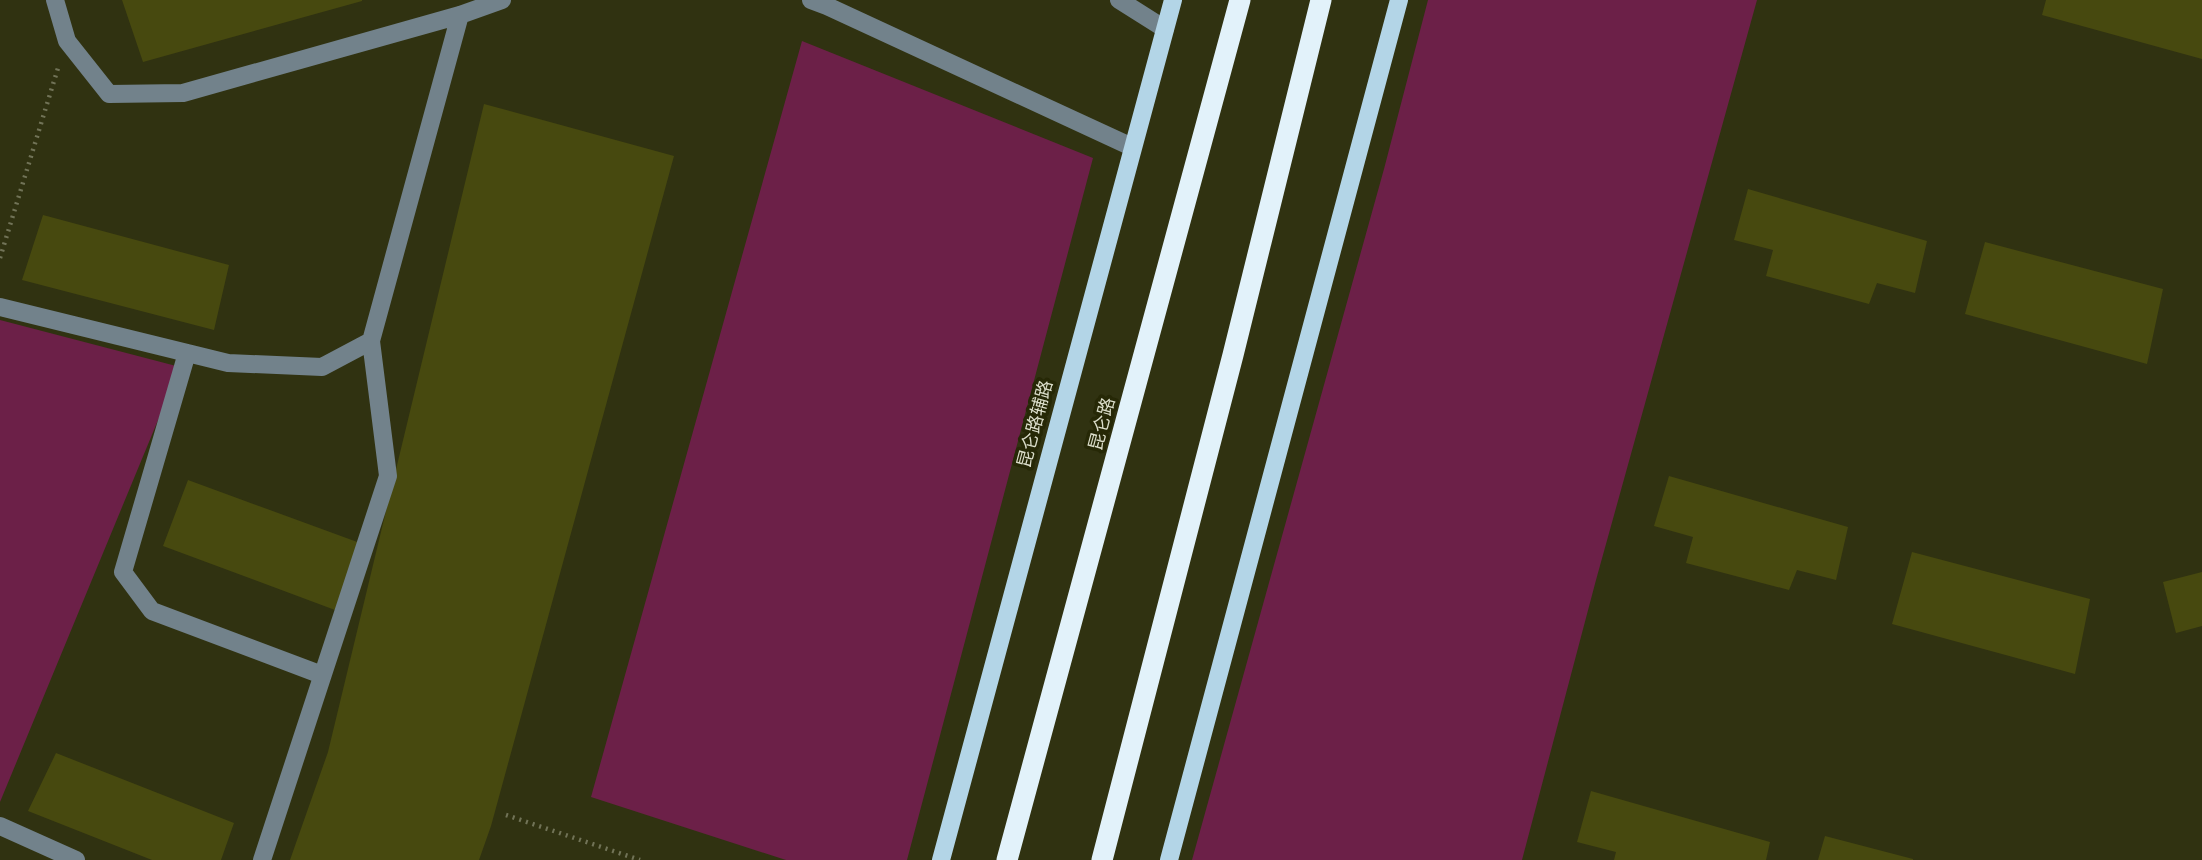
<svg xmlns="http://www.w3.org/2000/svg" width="2202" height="860" viewBox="0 0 2202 860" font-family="'Noto Serif','Noto Sans SC',serif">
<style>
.green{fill:#6c2048}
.building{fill:#47490f}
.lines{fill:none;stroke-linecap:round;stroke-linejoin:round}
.path{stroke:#717357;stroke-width:4.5;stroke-dasharray:2 5;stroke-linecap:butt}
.minor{stroke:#72828b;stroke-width:18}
.major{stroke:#b3d5e7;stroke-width:18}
.highway{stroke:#e2f2fa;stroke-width:21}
.labels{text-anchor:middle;stroke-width:7;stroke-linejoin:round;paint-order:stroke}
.street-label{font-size:18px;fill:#dbddca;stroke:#262806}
</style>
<rect width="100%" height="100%" fill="#303211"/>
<path class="green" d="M1428 0H1757L1596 580 1522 860H1192L1384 169Z
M802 41 1093 158 907 860H786L591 797Z
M0 320 180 367 0 802Z"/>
<path class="building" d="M122 0H362V1L143 62Z
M2046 0H2202V59L2042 15Z
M484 104 674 156 491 826 479 860H290L328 752Z
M1748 189 1927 241 1915 293 1877 283 1869 304 1766 276 1773 250 1734 240Z
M43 215 229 265 214 330 22 280Z
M1985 242 2163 289 2147 364 1965 314Z
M1669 476 1848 527 1836 580 1797 570 1789 590 1686 563 1693 537 1654 526Z
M188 480 360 543 335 610 163 546Z
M1912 552 2090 599 2075 674 1892 624Z
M2202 572V626L2176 633 2163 582Z
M56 753 234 823 221 860H152L28 811Z
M1591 791 1770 842 1766 860H1614L1616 852 1577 842Z
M1825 836 1913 859V860H1818Z"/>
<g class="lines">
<path class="path" d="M0 258 58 68
M506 815 640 860"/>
<path class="minor" d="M55 0 67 41 109 94 183 93 460 15 502 0
M811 0 827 6 1132 147
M1119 0 1165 29
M0 307 228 363 322 367 371 341
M187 353 123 572 152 611 322 675
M0 826 76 860
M262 860 388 476 371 341 460 15"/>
<path class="major" d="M941 860 1173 0
M1169 860 1399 0"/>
<path class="highway" d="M1007 860 1240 0
M1102 860 1233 355 1321 0"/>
</g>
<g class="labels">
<g class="street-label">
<text transform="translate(1035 424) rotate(-75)" y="6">昆仑路辅路</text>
<text transform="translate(1102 424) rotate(-75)" y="6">昆仑路</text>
</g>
</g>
</svg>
